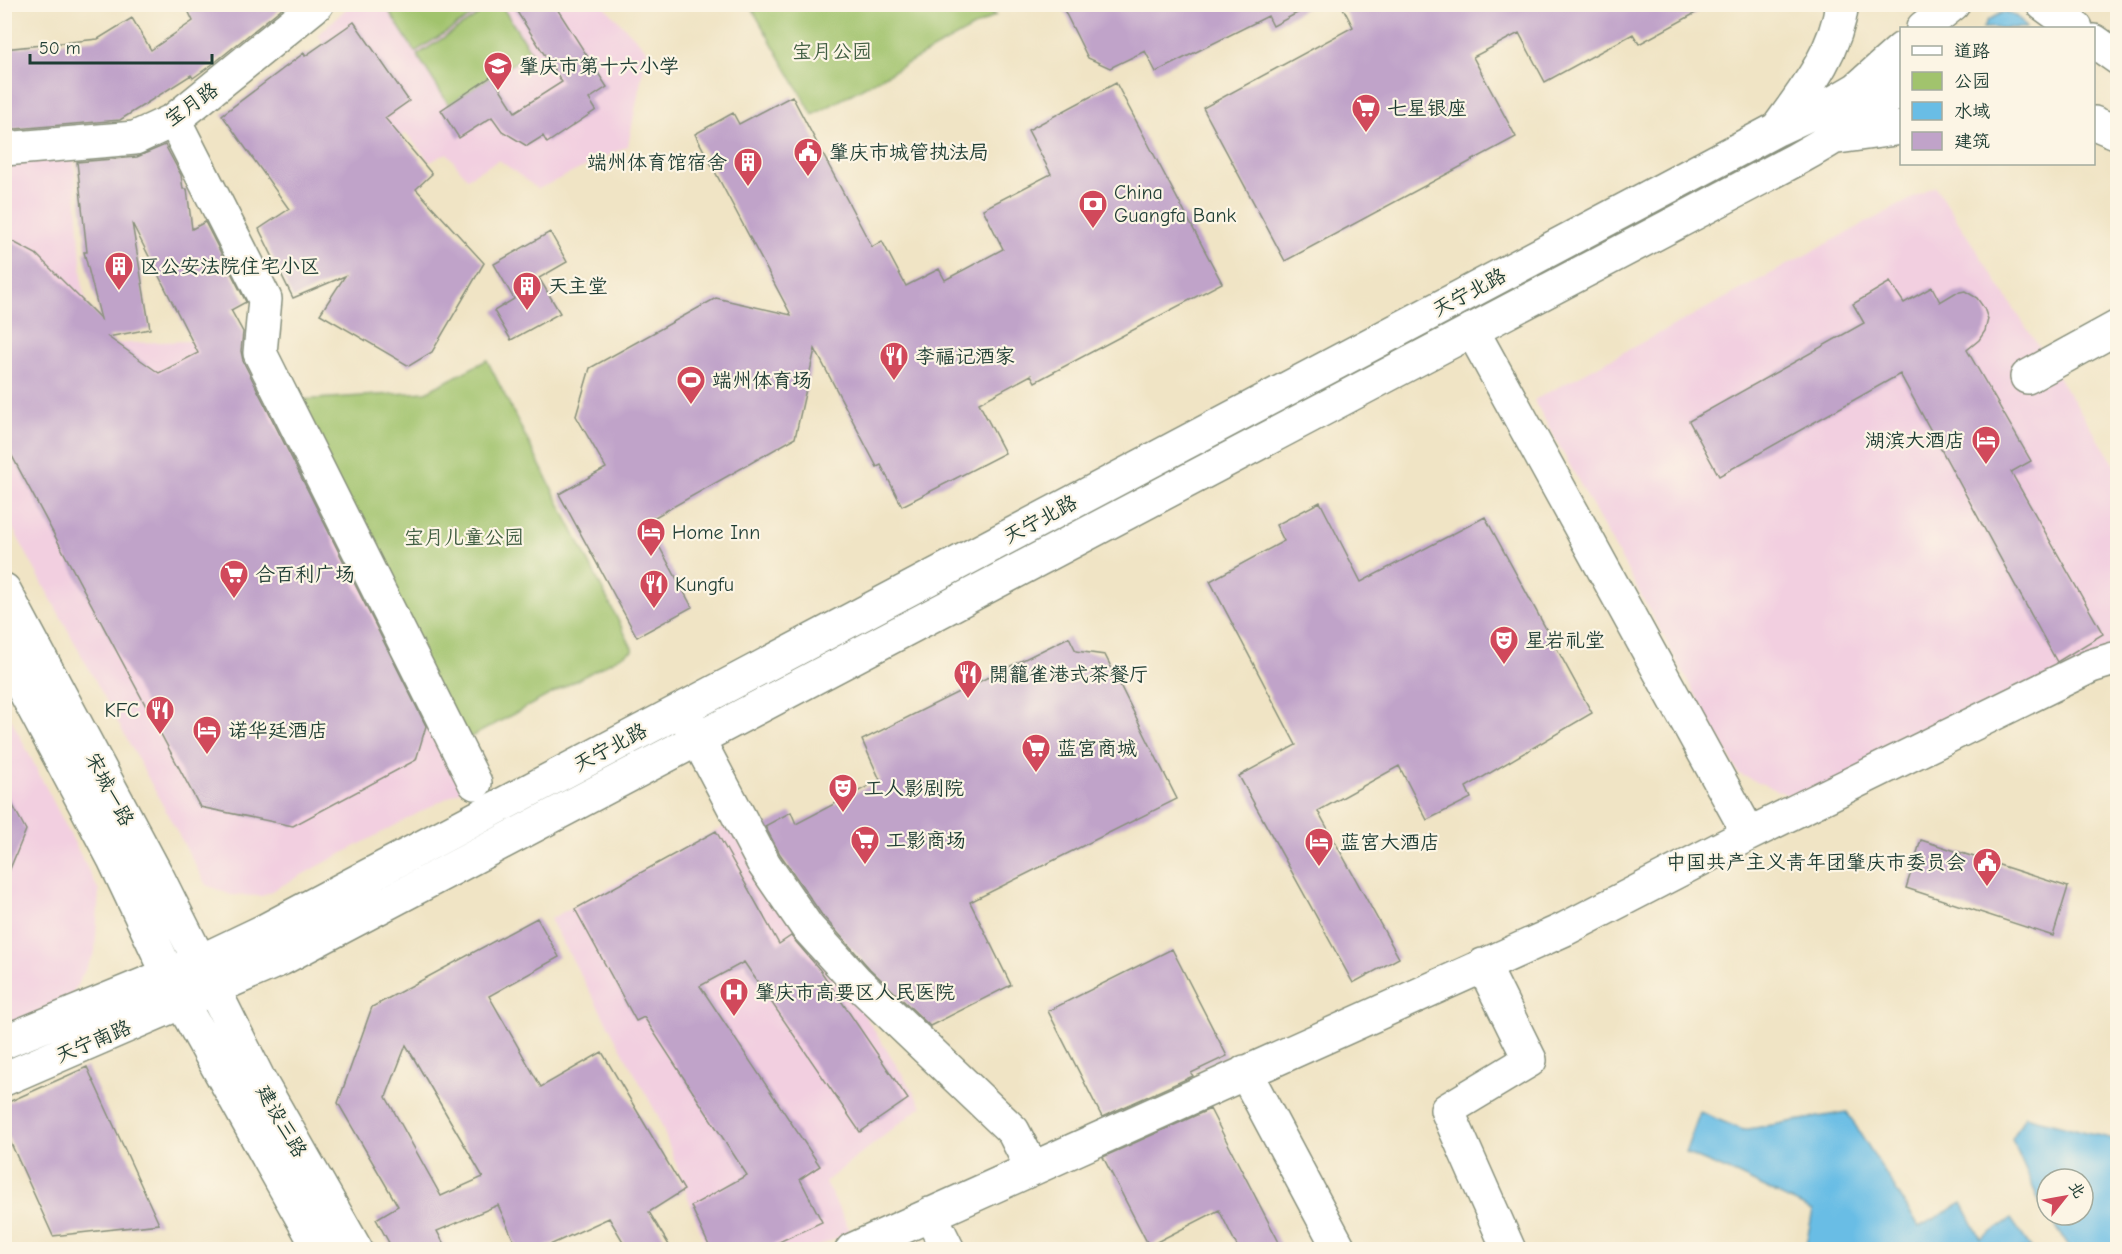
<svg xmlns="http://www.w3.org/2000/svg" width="2122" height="1254" viewBox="0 0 2122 1254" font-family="'Comic Neue','LXGW WenKai TC',sans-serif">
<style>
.built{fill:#f2cfe0}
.green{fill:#a1c36d;stroke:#608050;stroke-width:1.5}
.water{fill:#69bde5;stroke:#447d8c;stroke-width:1.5}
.building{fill:#c0a3c9;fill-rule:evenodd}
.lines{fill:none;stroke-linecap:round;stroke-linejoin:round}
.minor-casing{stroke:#88907c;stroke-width:36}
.major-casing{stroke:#88907c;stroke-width:36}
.minor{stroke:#fff;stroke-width:33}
.major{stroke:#fff;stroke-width:33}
.labels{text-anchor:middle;stroke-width:4.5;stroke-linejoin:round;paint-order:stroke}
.park-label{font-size:20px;fill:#405e42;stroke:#fcf5e5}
.poi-label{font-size:20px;fill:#1f3d34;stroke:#fcf5e5;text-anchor:start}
.street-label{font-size:20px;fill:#1f3d34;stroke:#fcf5e5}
</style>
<rect width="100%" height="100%" fill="#fcf5e5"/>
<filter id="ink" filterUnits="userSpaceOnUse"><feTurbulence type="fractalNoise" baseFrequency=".0167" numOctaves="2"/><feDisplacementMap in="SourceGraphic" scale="12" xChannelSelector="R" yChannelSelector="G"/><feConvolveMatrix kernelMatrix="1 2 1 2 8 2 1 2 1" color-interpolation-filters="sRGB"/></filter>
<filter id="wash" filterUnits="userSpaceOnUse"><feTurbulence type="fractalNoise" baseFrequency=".008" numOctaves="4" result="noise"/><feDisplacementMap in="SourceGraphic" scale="24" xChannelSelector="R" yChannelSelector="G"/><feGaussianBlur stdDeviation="1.35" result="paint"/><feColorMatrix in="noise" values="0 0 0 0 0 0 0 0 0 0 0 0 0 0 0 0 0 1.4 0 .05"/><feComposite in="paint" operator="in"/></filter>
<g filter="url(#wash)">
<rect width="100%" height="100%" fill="#f0e4c5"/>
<path class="built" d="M350 5H603L647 50 628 146 538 189 499 160 467 178 447 153 430 162 406 133 391 143 318 35Z
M73 143 83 291 102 344 191 341 242 330 260 353 475 783 262 896 231 895 206 885 5 514 4 149Z
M1935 186 2117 468V664L1816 807 1739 774 1534 400Z
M4 705 99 891 95 952 67 1003 4 1026Z
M740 818 922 1106 825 1182 851 1232 812 1249H707L658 1116 550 919Z"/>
<path class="green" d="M495 4 501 5 531 52 449 105 417 55Z
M385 5H489L415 52Z
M980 5 996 15 813 115 750 5Z
M487 360 633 650 456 745 284 401 426 392Z"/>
<path class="water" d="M2001 13C2013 13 2021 17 2026 28H1983L1988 20Z
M1700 1112 1743 1130 1847 1112 1919 1227 1962 1203 1981 1239 2011 1219 2032 1249H1805L1813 1211 1736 1174 1685 1153Z
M2025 1116 2117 1140V1249H2071L2048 1215H2083V1179H2047V1214L2039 1201 2012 1139Z"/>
<g id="blocks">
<path class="building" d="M185 4H287L214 63 193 78 191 75 120 120 4 130V49L98 39 132 18 151 50 193 21Z
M512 4H554L607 87 589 99 596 110 547 143 543 136 527 146 502 131 492 117 459 138 441 110 492 76 515 112 562 82Z
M1061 4H1314L1273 26 1268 16 1156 72 1145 51 1110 68 1088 58Z
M1341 4H1712L1639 44 1633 34 1545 82 1519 33 1473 57 1516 137 1285 261 1203 108 1353 27Z
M354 22 409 101 385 118 432 174 416 189 484 263 432 352 409 366 320 314 345 276 293 298 259 229 289 209 222 115 304 53 305 56Z
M1116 83 1222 283 1035 382 1031 375 979 403 1005 453 902 506 881 465 877 467 815 349 795 438 646 522 692 607 637 637 559 494 606 468 576 416 590 368 716 298 791 315 695 134 733 113 739 124 792 96 872 247 882 241 906 286 939 269 945 280 1003 249 983 209 1051 174 1028 130Z
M165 145 181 175 183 189H187L192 229 205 222 246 302 231 310 243 332 241 351 243 361 426 726 416 760 293 826 200 807 4 441V237L36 254 101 319 84 252H87L77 162 137 157ZM132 223 198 353 159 373 108 337 150 329Z
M550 232 567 262 539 278 560 313 511 340 494 311 514 299 494 264Z
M1890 282 1904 303 1932 287 1940 302 1955 293 1965 291 1977 298 1984 308 1988 319 1985 331 1979 340 1967 350 2031 461 2011 472 2103 634 2057 662 1900 374 1719 476 1689 421 1864 323 1853 304Z
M1320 502 1361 582 1485 517 1592 713 1466 787 1471 798 1427 820 1399 766 1318 811 1399 958 1353 983 1239 776 1296 745 1210 581 1284 541 1276 525Z
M1069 637 1076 651 1105 655 1177 799 970 902 1011 985 930 1026 870 969 822 915 780 854 765 826 791 812 796 824 880 780 862 740Z
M4 789 26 830 5 881H4Z
M716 831 779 944 791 936 820 970 908 1099 860 1132 744 962 700 986 820 1166 800 1179 822 1222 762 1250H711L691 1206 747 1175 644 1017 636 1021 575 909Z
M1921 840 2068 887 2053 936 1906 888Z
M537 918 559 957 489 996 541 1087 602 1052 684 1190 649 1212 672 1250H628L609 1218 539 1250H518L498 1205 437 1231 447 1250H393L376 1219 398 1206 338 1103 372 1007ZM406 1045 483 1177 441 1196 386 1097Z
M1172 949 1227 1056 1191 1073 1193 1076 1102 1117 1048 1011Z
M87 1067 159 1224 53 1236 4 1128V1104Z
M1210 1109 1283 1250H1239L1219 1210 1149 1246 1103 1157Z"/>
</g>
</g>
<g filter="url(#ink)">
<use href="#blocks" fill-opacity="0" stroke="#88907c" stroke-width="1.5"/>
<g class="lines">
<g class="minor-casing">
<path id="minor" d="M174 120 265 299 260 353 475 783
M4 149 135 138 174 120 317 4
M1472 330 1749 834
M2027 377 2118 327
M684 713 764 864 807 927 857 982 1013 1131 1032 1168
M1483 965 1530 1060 1447 1110 1509 1250
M1245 1072 1340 1250
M930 1214 948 1250
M852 1250 1565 929 1749 834 2091 666 2114 659 2118 660"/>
</g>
<g class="major-casing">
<path id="major" d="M2043 4 2076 28
M1923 28 1953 4
M2094 41 2118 58
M2094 123 2118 133
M1780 125C1807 88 1836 51 1842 4
M1838 137 1902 128
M4 590 157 876 258 1078 356 1250
M4 652 114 859 182 1003 320 1250
M4 1042 199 962 264 931 1777 129 1833 103 1857 89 1902 49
M4 1079 281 959 1795 160C1833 139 1871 116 1902 85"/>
</g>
<use href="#minor" class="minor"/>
<use href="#major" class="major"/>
</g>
</g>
<defs>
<g id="school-pin" transform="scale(1.5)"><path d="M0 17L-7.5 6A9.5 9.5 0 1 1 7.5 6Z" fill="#d1495b" stroke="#fcf5e5"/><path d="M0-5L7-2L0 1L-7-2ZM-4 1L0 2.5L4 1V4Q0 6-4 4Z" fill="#fff"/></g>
<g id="supermarket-pin" transform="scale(1.5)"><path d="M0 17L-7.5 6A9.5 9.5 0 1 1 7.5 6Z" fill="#d1495b" stroke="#fcf5e5"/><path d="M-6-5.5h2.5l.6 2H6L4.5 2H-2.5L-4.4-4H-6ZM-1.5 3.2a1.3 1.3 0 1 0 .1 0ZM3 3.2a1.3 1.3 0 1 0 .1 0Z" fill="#fff"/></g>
<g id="civic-pin" transform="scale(1.5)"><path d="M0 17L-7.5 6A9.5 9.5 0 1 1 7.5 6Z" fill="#d1495b" stroke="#fcf5e5"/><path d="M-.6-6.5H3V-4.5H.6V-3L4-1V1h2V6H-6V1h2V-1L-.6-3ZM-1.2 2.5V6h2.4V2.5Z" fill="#fff"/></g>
<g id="building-pin" transform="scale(1.5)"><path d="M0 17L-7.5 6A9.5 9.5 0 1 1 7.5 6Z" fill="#d1495b" stroke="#fcf5e5"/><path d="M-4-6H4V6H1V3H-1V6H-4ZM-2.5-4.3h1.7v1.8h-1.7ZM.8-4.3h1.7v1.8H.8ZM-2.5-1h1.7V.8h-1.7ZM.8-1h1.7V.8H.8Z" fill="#fff"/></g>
<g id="bank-pin" transform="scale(1.5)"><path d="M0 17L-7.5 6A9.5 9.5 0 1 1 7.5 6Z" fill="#d1495b" stroke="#fcf5e5"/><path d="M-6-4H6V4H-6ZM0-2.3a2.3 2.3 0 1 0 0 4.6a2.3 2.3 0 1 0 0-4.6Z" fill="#fff"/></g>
<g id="restaurant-pin" transform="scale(1.5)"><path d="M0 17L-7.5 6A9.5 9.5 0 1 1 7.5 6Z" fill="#d1495b" stroke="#fcf5e5"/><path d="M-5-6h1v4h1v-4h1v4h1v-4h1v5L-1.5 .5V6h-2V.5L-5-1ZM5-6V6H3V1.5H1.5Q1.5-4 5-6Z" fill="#fff"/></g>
<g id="stadium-pin" transform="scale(1.5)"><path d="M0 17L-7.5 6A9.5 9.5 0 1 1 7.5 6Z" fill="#d1495b" stroke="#fcf5e5"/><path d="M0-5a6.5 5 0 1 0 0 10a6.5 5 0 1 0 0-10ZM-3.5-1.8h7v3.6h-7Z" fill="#fff"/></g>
<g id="hotel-pin" transform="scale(1.5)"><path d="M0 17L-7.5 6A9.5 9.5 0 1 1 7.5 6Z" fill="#d1495b" stroke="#fcf5e5"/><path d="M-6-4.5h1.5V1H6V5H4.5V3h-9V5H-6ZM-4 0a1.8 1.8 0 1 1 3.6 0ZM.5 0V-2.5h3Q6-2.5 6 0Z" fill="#fff"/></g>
<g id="theatre-pin" transform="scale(1.5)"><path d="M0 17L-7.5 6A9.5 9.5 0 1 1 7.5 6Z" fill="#d1495b" stroke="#fcf5e5"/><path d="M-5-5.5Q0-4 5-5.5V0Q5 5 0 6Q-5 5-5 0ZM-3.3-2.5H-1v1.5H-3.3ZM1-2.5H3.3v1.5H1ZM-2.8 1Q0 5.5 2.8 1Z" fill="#fff"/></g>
<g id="hospital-pin" transform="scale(1.5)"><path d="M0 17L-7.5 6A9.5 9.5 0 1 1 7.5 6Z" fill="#d1495b" stroke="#fcf5e5"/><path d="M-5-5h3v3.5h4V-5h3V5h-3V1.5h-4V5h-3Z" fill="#fff"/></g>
</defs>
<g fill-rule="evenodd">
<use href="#school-pin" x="498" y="66"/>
<use href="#supermarket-pin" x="1366" y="108"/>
<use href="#civic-pin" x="808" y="152"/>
<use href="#building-pin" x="748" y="162"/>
<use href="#bank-pin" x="1093" y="204"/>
<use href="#building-pin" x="119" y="266"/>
<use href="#building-pin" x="527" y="286"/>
<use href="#restaurant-pin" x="894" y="356"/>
<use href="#stadium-pin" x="691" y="380"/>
<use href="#hotel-pin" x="1986" y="440"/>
<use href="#hotel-pin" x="651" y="532"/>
<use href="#supermarket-pin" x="234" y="574"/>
<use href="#restaurant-pin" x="654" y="584"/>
<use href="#theatre-pin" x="1504" y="640"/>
<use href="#restaurant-pin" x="968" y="674"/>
<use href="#restaurant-pin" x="160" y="710"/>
<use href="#hotel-pin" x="207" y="730"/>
<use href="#supermarket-pin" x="1036" y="748"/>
<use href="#theatre-pin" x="843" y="788"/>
<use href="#supermarket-pin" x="865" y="840"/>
<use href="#hotel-pin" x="1319" y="842"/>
<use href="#civic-pin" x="1987" y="862"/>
<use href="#hospital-pin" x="734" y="992"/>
</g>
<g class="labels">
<g class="park-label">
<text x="832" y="58">宝月公园</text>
<text x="464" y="544">宝月儿童公园</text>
</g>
<g class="poi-label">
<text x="519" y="73">肇庆市第十六小学</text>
<text x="1387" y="115">七星银座</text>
<text x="829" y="159">肇庆市城管执法局</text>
<text x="727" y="169" text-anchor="end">端州体育馆宿舍</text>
<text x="1114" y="199">China<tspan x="1114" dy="23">Guangfa Bank</tspan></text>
<text x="140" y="273">区公安法院住宅小区</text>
<text x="548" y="293">天主堂</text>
<text x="915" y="363">李福记酒家</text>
<text x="712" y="387">端州体育场</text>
<text x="1965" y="447" text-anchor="end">湖滨大酒店</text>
<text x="672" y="539">Home Inn</text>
<text x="255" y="581">合百利广场</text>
<text x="675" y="591">Kungfu</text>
<text x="1525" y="647">星岩礼堂</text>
<text x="989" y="681">開籠雀港式茶餐厅</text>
<text x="139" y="717" text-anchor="end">KFC</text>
<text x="228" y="737">诺华廷酒店</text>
<text x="1057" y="755">蓝宫商城</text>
<text x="864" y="795">工人影剧院</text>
<text x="886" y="847">工影商场</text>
<text x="1340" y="849">蓝宫大酒店</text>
<text x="1966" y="869" text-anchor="end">中国共产主义青年团肇庆市委员会</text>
<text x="755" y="999">肇庆市高要区人民医院</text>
</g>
<g class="street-label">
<text transform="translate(191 104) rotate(-35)" y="7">宝月路</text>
<text transform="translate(1469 292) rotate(-28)" y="7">天宁北路</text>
<text transform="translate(1040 519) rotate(-28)" y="7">天宁北路</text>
<text transform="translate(610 747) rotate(-28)" y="7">天宁北路</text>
<text transform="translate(110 789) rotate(62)" y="7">宋城一路</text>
<text transform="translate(93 1041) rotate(-23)" y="7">天宁南路</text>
<text transform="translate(282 1121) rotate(60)" y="7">建设三路</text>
</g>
</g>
<rect width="2122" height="1254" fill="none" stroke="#fcf5e5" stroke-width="24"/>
<rect x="1900" y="27" width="195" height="138" fill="#fcf5e5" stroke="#a4ab9e" stroke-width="1.5"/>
<rect x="1912" y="46" width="30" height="9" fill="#ffffff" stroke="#a4ab9e" stroke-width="1.5"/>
<text x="1954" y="57" font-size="18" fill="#1f3d34">道路</text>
<rect x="1912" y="72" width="30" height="18" fill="#a1c36d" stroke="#a4ab9e" stroke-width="1.5"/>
<text x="1954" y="87" font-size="18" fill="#1f3d34">公园</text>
<rect x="1912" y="102" width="30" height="18" fill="#69bde5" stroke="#a4ab9e" stroke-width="1.5"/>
<text x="1954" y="117" font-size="18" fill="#1f3d34">水域</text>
<rect x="1912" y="132" width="30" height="18" fill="#c0a3c9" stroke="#a4ab9e" stroke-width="1.5"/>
<text x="1954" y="147" font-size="18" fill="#1f3d34">建筑</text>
<g transform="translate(2065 1197) rotate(59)"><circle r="28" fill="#fcf5e5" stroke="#a4ab9e" stroke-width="1.5"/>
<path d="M0-4.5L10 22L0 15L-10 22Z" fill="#d1495b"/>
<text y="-9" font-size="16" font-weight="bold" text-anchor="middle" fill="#1f3d34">北</text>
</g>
<path d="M30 54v9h182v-9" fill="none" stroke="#1f3d34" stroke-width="3"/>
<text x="39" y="54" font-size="18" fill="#1f3d34" stroke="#fcf5e5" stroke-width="4.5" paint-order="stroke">50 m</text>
</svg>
